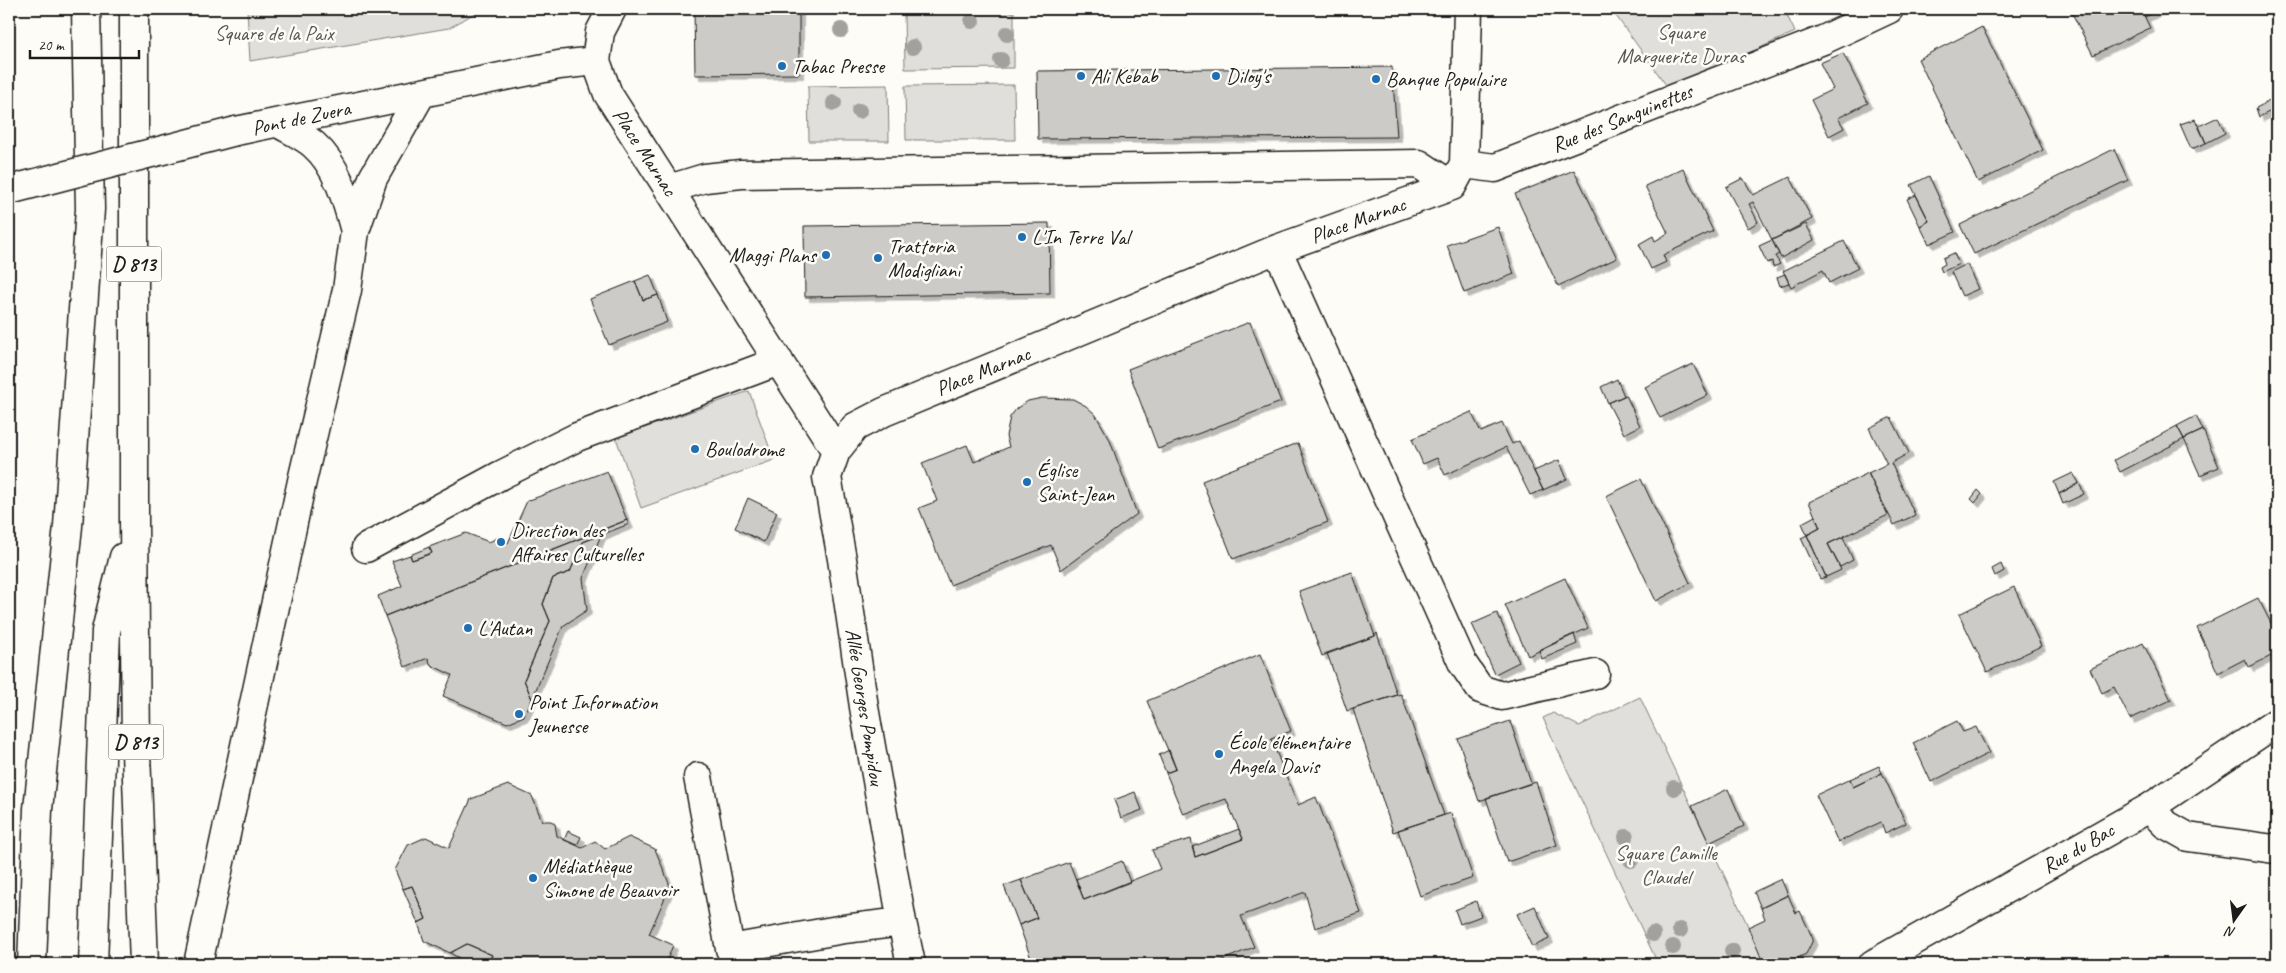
<svg xmlns="http://www.w3.org/2000/svg" width="2286" height="973" viewBox="0 0 2286 973" font-family="Caveat,sans-serif">
<style>
.green{fill:#e0dfdb;stroke:#7e7e7c}
.building{fill:#cccbc8;stroke:#1c1c1c;filter:url(#shadow)}
.lines{fill:none;stroke-linecap:round;stroke-linejoin:round}
.minor-casing{stroke:#1c1c1c;stroke-width:31}
.major-casing{stroke:#1c1c1c;stroke-width:31}
.minor{stroke:#fdfcf7;stroke-width:28}
.major{stroke:#fdfcf7;stroke-width:28}
.minor-bridge-casing{stroke:#1c1c1c;stroke-width:31;stroke-linecap:butt}
.minor-bridge{stroke:#fdfcf7;stroke-width:28}
.tree{fill:#a2a19e}
.poi-dot{fill:#1f6fb2;stroke:#fdfcf7;stroke-width:2}
.labels{text-anchor:middle;stroke-width:5;stroke-linejoin:round;paint-order:stroke}
.shield{fill:#fdfcf7;stroke:#605f5e;stroke-width:1}
.shield-label{font-size:20px;font-weight:bold;fill:#1c1c1c}
.park-label{font-size:21px;fill:#575655;stroke:#fdfcf7}
.poi-label{font-size:21px;fill:#1c1c1c;stroke:#fdfcf7;text-anchor:start}
.street-label{font-size:21px;fill:#1c1c1c;stroke:#fdfcf7}
</style>
<defs>
<filter id="shadow"><feDropShadow dx="4.5" dy="4.5" stdDeviation="0" flood-color="#0004"/></filter>
</defs>
<rect width="100%" height="100%" fill="#fdfcf7"/>
<filter id="ink" filterUnits="userSpaceOnUse"><feTurbulence type="fractalNoise" baseFrequency=".02" numOctaves="2"/><feDisplacementMap in="SourceGraphic" scale="10" xChannelSelector="R" yChannelSelector="G"/><feConvolveMatrix kernelMatrix="1 2 1 2 8 2 1 2 1" color-interpolation-filters="sRGB"/></filter>
<g filter="url(#ink)">
<path class="green" d="M247 9H482L449 28 250 61Z
M1611 9H1784L1795 32 1669 89Z
M1014 12V68L905 69 904 13Z
M888 85 889 141H809L808 86Z
M1014 85 1015 140H906L905 86Z
M749 391 774 460 641 508 616 438Z
M1640 697 1766 964H1658L1543 718 1553 713 1579 726Z"/>
<path class="building" d="M694 9H799V74L695 75Z
M1837 9H1852L1839 15Z
M2070 9H2141L2150 28 2093 55Z
M2141 9H2161L2145 17Z
M1982 27 2043 150 1978 182 1918 59Z
M1843 53 1868 103 1838 118 1844 128 1829 136 1811 100 1833 89 1820 63Z
M1392 67 1397 137 1038 139 1037 71Z
M2277 97V108L2259 117 2256 108Z
M2218 117 2225 133 2206 143 2199 126Z
M2195 119 2206 143 2191 149 2180 124Z
M2114 149 2128 180 1974 254 1960 225Z
M1683 168 1713 231 1663 255 1666 262 1651 269 1639 244 1653 236 1655 241 1668 233 1645 186Z
M1574 170 1617 258 1558 286 1515 194Z
M1929 176 1955 232 1929 244 1920 226 1929 221 1911 185Z
M1790 177 1812 219 1772 240 1753 202 1749 204 1758 222 1748 228 1726 187 1743 178 1753 195Z
M1916 195 1929 221 1920 226 1907 199Z
M1049 223 1050 293 805 297 804 226Z
M1806 224 1814 240 1781 258 1772 240Z
M1498 227 1514 274 1464 293 1447 245Z
M1772 240 1779 254 1775 256 1780 264 1773 267 1772 261 1767 263 1759 246Z
M1844 241 1858 268 1829 283 1823 270 1791 287 1783 271Z
M1954 253 1959 264 1942 272 1940 267 1945 264 1943 258Z
M1967 264 1978 289 1962 296 1951 272Z
M1785 274 1789 283 1780 286 1777 277Z
M650 275 658 295 643 300 635 281Z
M635 281 643 300 658 295 667 322 609 345 590 299Z
M1250 322 1281 402 1158 449 1128 369Z
M1693 364 1708 395 1660 418 1645 387Z
M1617 379 1624 396 1608 403 1601 387Z
M1626 395 1640 426 1624 434 1608 403Z
M1042 398 1073 399 1086 406 1095 414 1109 438 1137 514 1061 570 1051 545 950 585 919 508 937 501 922 463 967 445 974 462 1009 447 1006 436 1010 417 1017 408 1028 401Z
M1471 412 1481 432 1502 423 1512 444 1519 441 1543 490 1530 495 1506 447 1445 475 1437 458 1423 464 1412 439Z
M2196 416 2203 430 2184 439 2177 426Z
M1891 417 1909 453 1891 463 1915 515 1894 525 1868 473 1887 464 1869 428Z
M2177 426 2184 439 2120 472 2114 460Z
M2203 430 2219 467 2200 475 2184 439Z
M1298 443 1328 522 1233 559 1202 481Z
M1559 460 1567 479 1543 490 1534 471Z
M607 471 627 520 385 616 378 596 402 586 392 561 410 555 412 560 432 553 429 547 466 533 489 542 499 537 508 543 527 501Z
M1868 473 1888 515 1828 544 1841 570 1826 577 1807 535 1820 528 1809 502Z
M2073 473 2079 483 2059 494 2054 482Z
M1641 479 1690 583 1656 601 1606 496Z
M2079 483 2084 494 2063 504 2059 494Z
M1978 490 1982 494 1975 503 1971 499Z
M748 498 777 512 764 542 735 528Z
M1815 516 1820 528 1807 535 1802 523Z
M627 520 629 524 583 542 570 572 553 578 543 604 550 621 524 680 532 699 524 716 507 723 443 696 452 675 431 665 428 658 405 667 385 616Z
M601 535 583 578 587 610 563 626 532 699 524 680 550 621 543 604 553 578 570 572 583 542Z
M1807 535 1826 577 1820 579 1801 538Z
M1843 537 1853 560 1840 567 1828 544Z
M429 547 432 553 412 560 410 555Z
M2001 564 2004 571 1995 576 1992 569Z
M1352 572 1375 636 1322 656 1299 591Z
M1565 578 1588 628 1528 656 1505 605Z
M2014 587 2041 646 1987 672 1959 614Z
M2258 598 2277 635V653L2249 667 2245 659 2218 673 2197 628Z
M1497 613 1519 662 1495 674 1472 624Z
M1377 633 1397 695 1347 711 1327 653 1375 636Z
M1574 634 1577 644 1542 659 1539 650Z
M2143 643 2171 700 2130 719 2114 687 2102 693 2090 669Z
M1260 654 1291 731 1271 739 1298 805 1316 797 1361 913 1315 928 1305 892 1241 916 1254 947 1213 964H1033L1019 925 1037 918 1021 880 1069 862 1084 900 1160 869 1152 850 1191 839 1195 857 1243 839 1226 799 1183 814 1166 773 1176 769 1147 701Z
M1401 694 1444 815 1393 832 1353 709Z
M1510 721 1531 783 1479 801 1458 739Z
M1957 721 1963 732 1976 727 1989 753 1931 782 1913 743Z
M1169 750 1176 769 1166 773 1159 755Z
M1879 766 1882 773 1853 787 1850 779Z
M1882 773 1906 823 1885 833 1881 822 1838 842 1816 795 1850 779 1853 787Z
M1536 782 1557 845 1507 862 1486 798Z
M508 785 532 796 542 821H551L555 824 557 836 582 848 595 841 605 849 629 837 655 849 670 886 649 934 673 945 667 960 669 964H488L492 955 467 944 450 953 424 941 418 923 426 919 412 886 403 889 395 870 408 845 426 837 449 848 471 799Z
M1728 789 1744 826 1709 843 1692 806Z
M1135 792 1142 810 1121 818 1114 800Z
M1451 813 1473 878 1420 896 1398 830Z
M1239 829 1243 839 1195 857 1192 847Z
M568 831 581 837 577 845 564 840Z
M1122 861 1130 882 1084 900 1076 879Z
M1781 879 1788 895 1761 908 1754 892Z
M1021 880 1037 918 1019 925 1004 886Z
M412 886 426 919 418 923 403 889Z
M1788 895 1796 913 1800 911 1813 939 1811 944 1806 954 1785 964H1764L1748 927 1765 919 1761 908Z
M1476 901 1481 916 1460 924 1455 910Z
M1535 906 1549 939 1532 947 1517 914Z
M467 944 492 955 488 964H470L450 953Z"/>
<g class="lines">
<g class="minor-casing">
<path id="minor" d="M612 9 600 32 596 61 608 94 836 451
M236 131 559 65 596 61
M1464 164 1495 168 1823 40 1889 9
M669 189 705 178 741 174 1419 164 1452 186
M1277 249 1463 664 1480 689 1502 696 1595 674
M366 548 501 475 577 437 779 361
M698 777 730 949 844 929 902 922
M2149 808 2165 824 2188 837 2274 849 2277 847
M32 964 38 809 68 526 90 209 86 9
M911 964 902 922 864 707 842 559 827 477 836 451 855 427 884 412 1277 249 1452 186 1464 164 1468 9
M1873 964 2149 808 2277 722"/>
</g>
<g class="major-casing">
<path id="major" d="M134 9V519L136 752 144 964
M278 123C290 130 304 136 314 145 338 166 347 202 355 231
M93 964 106 631 124 557
M198 964 302 481 347 290 355 231 373 178 421 94"/>
</g>
<use href="#minor" class="minor"/>
<use href="#major" class="major"/>
<g class="minor-bridge-casing">
<path id="minor-bridge" d="M9 190 236 131"/>
</g>
<use href="#minor-bridge" class="minor-bridge"/>
</g>
<g class="tree">
<circle cx="972" cy="21" r="8"/>
<circle cx="841" cy="30" r="8"/>
<circle cx="1007" cy="34" r="8"/>
<circle cx="913" cy="47" r="8"/>
<circle cx="1001" cy="60" r="8"/>
<circle cx="834" cy="103" r="8"/>
<circle cx="859" cy="111" r="8"/>
<circle cx="1674" cy="788" r="8"/>
<circle cx="1626" cy="837" r="8"/>
<circle cx="1631" cy="860" r="8"/>
<circle cx="1680" cy="930" r="8"/>
<circle cx="1653" cy="934" r="8"/>
<circle cx="1673" cy="947" r="8"/>
<circle cx="1732" cy="951" r="8"/>
</g>
</g>
<g class="poi-dot">
<circle cx="782" cy="66" r="5"/>
<circle cx="1081" cy="76" r="5"/>
<circle cx="1216" cy="76" r="5"/>
<circle cx="1376" cy="79" r="5"/>
<circle cx="1022" cy="237" r="5"/>
<circle cx="826" cy="255" r="5"/>
<circle cx="878" cy="258" r="5"/>
<circle cx="695" cy="449" r="5"/>
<circle cx="1027" cy="482" r="5"/>
<circle cx="501" cy="542" r="5"/>
<circle cx="468" cy="628" r="5"/>
<circle cx="519" cy="714" r="5"/>
<circle cx="1219" cy="754" r="5"/>
<circle cx="533" cy="878" r="5"/>
</g>
<g class="labels">
<g class="shield">
<rect x="106.5" y="246.5" width="55" height="35" rx="4"/>
<rect x="108.5" y="724.5" width="55" height="35" rx="4"/>
</g>
<g class="shield-label">
<text x="134" y="271">D 813</text>
<text x="136" y="749">D 813</text>
</g>
<g class="park-label">
<text x="1681" y="39">Square<tspan x="1681" dy="24">Marguerite Duras</tspan></text>
<text x="274" y="40">Square de la Paix</text>
<text x="1666" y="860">Square Camille<tspan x="1666" dy="24">Claudel</tspan></text>
</g>
<g class="poi-label">
<text x="792" y="73">Tabac Presse</text>
<text x="1091" y="83">Ali Kebab</text>
<text x="1226" y="83">Diloy's</text>
<text x="1386" y="86">Banque Populaire</text>
<text x="1032" y="244">L'In Terre Val</text>
<text x="888" y="253">Trattoria<tspan x="888" dy="24">Modigliani</tspan></text>
<text x="816" y="262" text-anchor="end">Maggi Plans</text>
<text x="705" y="456">Boulodrome</text>
<text x="1037" y="477">Église<tspan x="1037" dy="24">Saint-Jean</tspan></text>
<text x="511" y="537">Direction des<tspan x="511" dy="24">Affaires Culturelles</tspan></text>
<text x="478" y="635">L'Autan</text>
<text x="529" y="709">Point Information<tspan x="529" dy="24">Jeunesse</tspan></text>
<text x="1229" y="749">École élémentaire<tspan x="1229" dy="24">Angela Davis</tspan></text>
<text x="543" y="873">Médiathèque<tspan x="543" dy="24">Simone de Beauvoir</tspan></text>
</g>
<g class="street-label">
<text transform="translate(301 118) rotate(-12)" y="7">Pont de Zuera</text>
<text transform="translate(1622 118) rotate(-22)" y="7">Rue des Sanguinettes</text>
<text transform="translate(645 152) rotate(57)" y="7">Place Marnac</text>
<text transform="translate(1358 220) rotate(-20)" y="7">Place Marnac</text>
<text transform="translate(983 371) rotate(-22)" y="7">Place Marnac</text>
<text transform="translate(865 707) rotate(81)" y="7">Allée Georges Pompidou</text>
<text transform="translate(2078 848) rotate(-30)" y="7">Rue du Bac</text>
</g>
</g>
<rect width="2286" height="973" fill="none" stroke="#fdfcf7" stroke-width="30"/>
<rect x="15" y="15" width="2256" height="943" fill="none" stroke="#1c1c1c" stroke-width="2" filter="url(#ink)"/>
<g transform="translate(2234 920) rotate(194)" stroke="#fdfcf7" stroke-width="4" paint-order="stroke">
<path d="M0-4L9 19L0 12L-9 19Z" fill="#1c1c1c"/>
<text y="-8" font-size="14" font-weight="bold" text-anchor="middle" fill="#1c1c1c">N</text>
</g>
<path d="M30 50v8h109v-8" fill="none" stroke="#1c1c1c" stroke-width="2.5"/>
<text x="38" y="50" font-size="15" fill="#1c1c1c" stroke="#fdfcf7" stroke-width="4" paint-order="stroke">20 m</text>
</svg>
